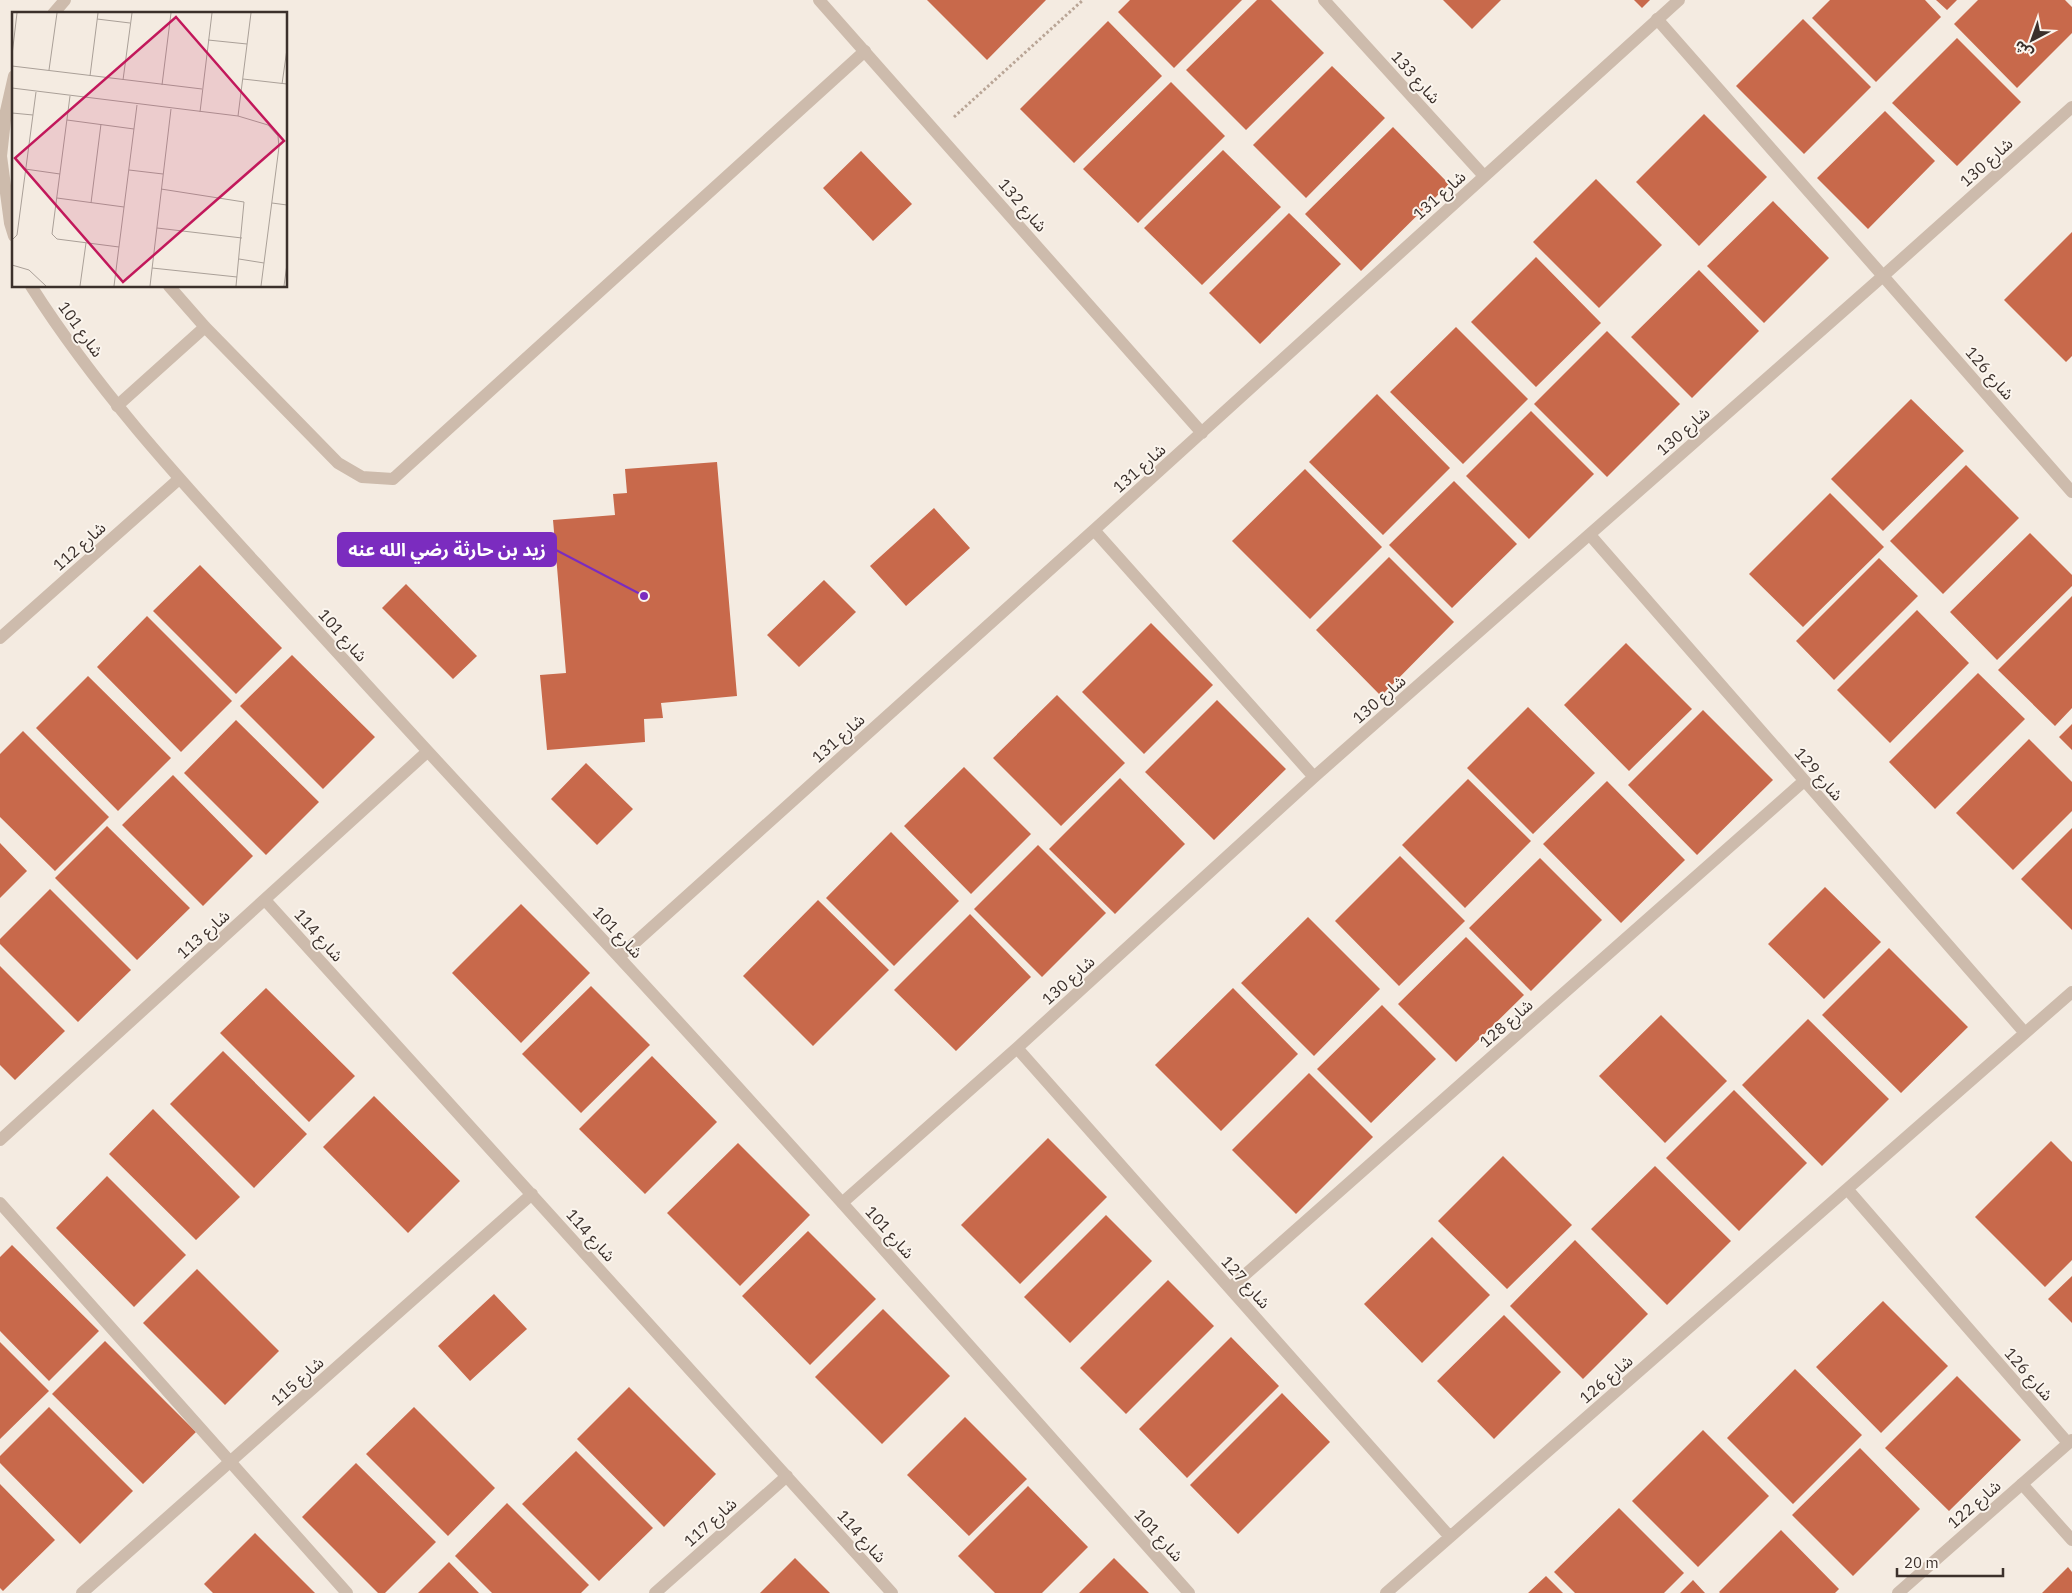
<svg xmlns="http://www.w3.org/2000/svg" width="2072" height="1593" viewBox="0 0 2072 1593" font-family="'IBM Plex Sans','Noto Sans Arabic',sans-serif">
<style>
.building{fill:#c8694b}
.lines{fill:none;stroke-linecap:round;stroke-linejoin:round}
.path{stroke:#b9a596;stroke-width:3;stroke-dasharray:2.5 2.5;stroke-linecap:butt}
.service{stroke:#cdbbac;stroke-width:12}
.minor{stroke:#cdbbac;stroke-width:12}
.labels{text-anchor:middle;stroke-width:4;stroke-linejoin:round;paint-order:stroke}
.street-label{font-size:16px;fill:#3b302b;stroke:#fbf5ee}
.inset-road{fill:none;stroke:#aaa098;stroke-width:1}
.view{fill:#c2185b;fill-opacity:0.15;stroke:#c2185b;stroke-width:2.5}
.inset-edge{fill:none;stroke:#3b302b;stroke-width:2.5}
.leader{fill:none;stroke:#7b2cbf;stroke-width:2}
.callout-dot{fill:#7b2cbf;stroke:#fbf5ee;stroke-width:2}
.callout{fill:#7b2cbf;stroke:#7b2cbf;stroke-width:2}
.callout-label{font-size:18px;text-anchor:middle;font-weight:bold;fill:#fff}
</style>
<rect width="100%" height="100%" fill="#f4ebe1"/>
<path class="building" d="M927 0H1046L987 60Z
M1130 0H1242L1174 68 1118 12Z
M1257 0H1271L1324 53 1246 130 1186 70Z
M1443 0H1501L1472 29Z
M1634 0H1650L1642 8Z
M1830 0H1925L1941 17 1876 82 1812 18Z
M1936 0H1957L1947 10Z
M1978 0H2065L2072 7V33L2017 88 1954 24Z
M1803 19 1871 87 1804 154 1736 86Z
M1108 21 1162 76 1074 163 1020 109Z
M1957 38 2021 102 1957 166 1892 103Z
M1332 66 1385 118 1306 198 1253 145Z
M1171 82 1225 136 1138 223 1083 169Z
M1885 111 1935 161 1868 229 1817 178Z
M1704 114 1767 177 1699 246 1636 182Z
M1393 127 1449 184 1361 271 1305 214Z
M1223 150 1281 207 1202 285 1144 228Z
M861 151 912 204 873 241 823 188Z
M1596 179 1662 245 1599 308 1533 242Z
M1773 201 1829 258 1764 323 1707 266Z
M1289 213 1341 264 1260 344 1209 293Z
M2072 232V356L2066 362 2004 300Z
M1536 257 1601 323 1536 387 1471 322Z
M1699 270 1759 331 1692 398 1631 337Z
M1456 327 1528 399 1463 464 1390 392Z
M1607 331 1680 404 1607 477 1534 404Z
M1377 394 1450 468 1383 535 1309 462Z
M1911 399 1964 451 1883 531 1831 479Z
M1531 411 1594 474 1529 539 1466 476Z
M717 462 737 696 661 703 663 718 644 719 645 742 547 750 540 675 566 673 553 520 615 515 613 494 627 493 625 469Z
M1966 465 2019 518 1943 594 1890 541Z
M1305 469 1382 547 1310 619 1232 541Z
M1454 481 1517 544 1452 608 1389 545Z
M1830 493 1884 547 1803 627 1749 574Z
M934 508 970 548 906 606 870 566Z
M2030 533 2072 575V586L1997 660 1950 612Z
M1389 557 1454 622 1381 696 1316 630Z
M1879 558 1918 596 1834 680 1796 641Z
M200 565 282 648 236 694 153 611Z
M824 580 856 612 799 667 767 635Z
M406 584 477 656 453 679 382 608Z
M2072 596V708L2055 726 1998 670Z
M1917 610 1969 663 1890 743 1837 690Z
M147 616 232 701 181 752 97 667Z
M1151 623 1213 685 1144 754 1082 692Z
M1626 643 1692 709 1629 771 1564 705Z
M292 655 375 737 323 789 240 706Z
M1978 673 2025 719 1935 809 1889 762Z
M88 676 171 758 118 811 36 728Z
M1057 695 1125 763 1061 826 993 758Z
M1217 700 1286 769 1214 840 1145 772Z
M1528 707 1595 773 1533 834 1467 768Z
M1703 710 1773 780 1697 855 1628 785Z
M236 720 319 802 266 855 184 773Z
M2072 724V750L2059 737Z
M23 731 109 817 55 871 0 817V754Z
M2029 739 2072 782V811L2013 870 1956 813Z
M586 763 633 809 597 845 551 799Z
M964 767 1031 834 971 894 904 826Z
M173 775 253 856 203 906 122 825Z
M1120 778 1185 844 1115 914 1049 849Z
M1468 779 1531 841 1465 908 1402 845Z
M1607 781 1685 860 1621 923 1543 844Z
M107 826 190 908 137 960 55 878Z
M2072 828V930L2021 879Z
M891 832 959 901 894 966 826 898Z
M0 843 27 871 0 898Z
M1038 845 1106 913 1042 977 974 909Z
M1400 856 1465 921 1399 986 1335 921Z
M1540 858 1602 920 1531 991 1469 928Z
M1825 887 1881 942 1824 999 1768 944Z
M50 889 131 970 78 1022 0 944V939Z
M818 900 889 970 813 1046 743 976Z
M521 904 590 973 521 1043 452 973Z
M970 914 1031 977 956 1051 894 990Z
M1308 917 1380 989 1314 1056 1241 983Z
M1466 937 1524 995 1456 1062 1398 1004Z
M1889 948 1968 1027 1901 1093 1822 1015Z
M0 966 65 1031 15 1080 0 1065Z
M591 986 650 1045 581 1113 522 1054Z
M266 988 355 1076 309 1122 220 1033Z
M1233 988 1298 1054 1221 1131 1155 1065Z
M1382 1005 1436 1059 1371 1123 1317 1069Z
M1661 1015 1727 1081 1665 1143 1599 1076Z
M1808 1019 1889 1099 1822 1166 1742 1085Z
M223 1051 307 1134 254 1188 170 1104Z
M652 1056 717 1122 645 1194 579 1129Z
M1309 1073 1373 1137 1296 1214 1232 1150Z
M1734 1090 1807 1163 1739 1231 1666 1158Z
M374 1096 460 1181 408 1233 323 1147Z
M153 1109 240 1197 196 1240 109 1154Z
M1048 1138 1107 1197 1020 1284 961 1225Z
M2051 1141 2072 1162V1260L2045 1287 1975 1217Z
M738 1143 810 1215 740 1286 667 1213Z
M1503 1156 1572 1225 1507 1289 1438 1221Z
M1655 1166 1731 1241 1667 1305 1591 1229Z
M107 1176 186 1255 134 1307 56 1228Z
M1106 1215 1152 1261 1070 1343 1024 1297Z
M808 1231 876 1299 810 1365 742 1296Z
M1432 1237 1490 1295 1422 1363 1364 1304Z
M1575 1240 1648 1314 1583 1379 1510 1306Z
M12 1245 99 1331 49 1381 0 1331V1257Z
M197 1269 279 1351 225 1405 143 1323Z
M2072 1276V1323L2048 1299Z
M1168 1280 1214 1326 1126 1414 1080 1368Z
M494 1294 527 1329 470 1381 438 1346Z
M1883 1301 1948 1366 1881 1433 1816 1367Z
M883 1309 950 1376 882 1444 815 1377Z
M1504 1315 1561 1372 1494 1439 1437 1381Z
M1231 1337 1279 1386 1187 1478 1139 1429Z
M105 1341 196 1432 143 1484 52 1394Z
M0 1342 49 1391 0 1439Z
M1795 1369 1862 1435 1793 1504 1727 1438Z
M1957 1376 2021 1440 1949 1511 1885 1448Z
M629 1387 716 1474 664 1527 577 1439Z
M1282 1393 1330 1442 1238 1534 1190 1485Z
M49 1407 133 1491 80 1544 0 1463V1456Z
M414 1407 495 1488 448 1536 366 1454Z
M965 1417 1027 1479 969 1536 907 1475Z
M1703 1430 1769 1496 1698 1567 1632 1501Z
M1860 1448 1920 1509 1853 1576 1792 1515Z
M576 1451 653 1528 599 1581 522 1504Z
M356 1463 436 1542 385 1593H378L302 1517Z
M0 1484 55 1540 3 1591 0 1588Z
M1028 1486 1088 1547 1042 1593H995L958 1556Z
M507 1503 589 1585 581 1593H492L455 1556Z
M1619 1508 1684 1573 1664 1593H1575L1554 1572Z
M1781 1530 1839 1589 1835 1593H1720L1719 1592Z
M255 1533 315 1593H213L204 1584Z
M795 1558 830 1593H760Z
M1114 1558 1149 1593H1079Z
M449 1562 479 1593H418Z
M2068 1567 2072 1572V1593H2042Z
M1546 1576 1563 1593H1528Z
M1693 1580 1705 1593H1680Z"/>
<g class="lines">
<path class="path" d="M954 117 1083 0"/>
<path class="service" d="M1657 19 1883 276
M169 286 205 327 338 463 362 477 393 479 865 51
M117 406 205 327
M0 1203 347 1593
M2022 1484 2072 1540"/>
<path class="minor" d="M819 0 1202 433
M1324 0 1484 176
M53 14 65 0
M14 76 6 111 1 156 10 223 14 236
M1883 276 2072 492
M31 286C97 390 181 481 264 572 354 671 445 771 537 869 759 1106 973 1350 1189 1593
M1094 530 1314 777
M1590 535 2025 1033
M0 638 179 479
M265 900 892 1593
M619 957 1094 530 1679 0
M1017 1048 1450 1537
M0 1140 427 752
M1848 1190 2068 1443
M842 1203 1017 1048 1314 777 1883 276 2072 107
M1230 1288 1804 781
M82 1593 532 1194
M655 1593 787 1476
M1386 1593 2072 992
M1898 1593 2072 1440"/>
</g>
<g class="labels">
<g class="street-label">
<text transform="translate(1416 77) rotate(48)" y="6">شارع 133</text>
<text transform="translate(1986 162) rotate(-42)" y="6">شارع 130</text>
<text transform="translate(1439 195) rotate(-42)" y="6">شارع 131</text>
<text transform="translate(1023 205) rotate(49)" y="6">شارع 132</text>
<text transform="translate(81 329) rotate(54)" y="6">شارع 101</text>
<text transform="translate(1990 373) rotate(49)" y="6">شارع 126</text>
<text transform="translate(1683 431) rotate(-41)" y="6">شارع 130</text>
<text transform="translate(1139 468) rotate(-42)" y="6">شارع 131</text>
<text transform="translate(79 546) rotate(-42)" y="6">شارع 112</text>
<text transform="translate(343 635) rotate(48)" y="6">شارع 101</text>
<text transform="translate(1379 699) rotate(-41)" y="6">شارع 130</text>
<text transform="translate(838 738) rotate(-42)" y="6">شارع 131</text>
<text transform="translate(1819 774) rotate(49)" y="6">شارع 129</text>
<text transform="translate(618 932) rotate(47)" y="6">شارع 101</text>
<text transform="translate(203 934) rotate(-42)" y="6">شارع 113</text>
<text transform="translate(319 935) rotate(48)" y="6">شارع 114</text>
<text transform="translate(1068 980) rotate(-42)" y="6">شارع 130</text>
<text transform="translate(1506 1023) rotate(-41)" y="6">شارع 128</text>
<text transform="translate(890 1232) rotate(48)" y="6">شارع 101</text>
<text transform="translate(591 1235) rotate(48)" y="6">شارع 114</text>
<text transform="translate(1246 1282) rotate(48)" y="6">شارع 127</text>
<text transform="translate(2029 1374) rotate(49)" y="6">شارع 126</text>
<text transform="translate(1606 1379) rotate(-41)" y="6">شارع 126</text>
<text transform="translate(297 1381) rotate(-42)" y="6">شارع 115</text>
<text transform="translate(1974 1504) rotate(-41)" y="6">شارع 122</text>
<text transform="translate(710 1522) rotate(-42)" y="6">شارع 117</text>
<text transform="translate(1159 1535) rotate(48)" y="6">شارع 101</text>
<text transform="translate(862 1536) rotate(48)" y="6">شارع 114</text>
</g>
</g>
<g transform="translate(12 12)">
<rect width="275" height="275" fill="#f4ebe1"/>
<path class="inset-road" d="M85 7 118 11M196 28 235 32M0 43 5 1M0 54 190 77M37 58 45 1M78 64 86 1M231 67 275 72M111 68 120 1M270 72 275 37M150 73 159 1M0 76 226 104 256 113 266 124 267 135 249 274M58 84 40 222 45 227 107 235M188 100 200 1M0 101 21 103M226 104 239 1M55 108 122 117M13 157 48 162M117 158 151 162M149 177 232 190 224 274M45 186 112 195M79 191 89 112M260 191 275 193M145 216 230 226M0 228 5 223 24 80M227 247 252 251M0 253 17 258 34 274M140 256 225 265M68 274 74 231M102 274 125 93M138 274 159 97M272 274 275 252"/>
<path class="view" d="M164 5 272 129 111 270 3 146Z"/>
<rect width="275" height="275" class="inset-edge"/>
</g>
<path class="leader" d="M644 596L556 550"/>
<circle class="callout-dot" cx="644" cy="596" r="5"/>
<rect class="callout" x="338" y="533" width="218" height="33" rx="5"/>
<g class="callout-label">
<text x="447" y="556">زيد بن حارثة رضي الله عنه</text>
</g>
<g transform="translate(2032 40) rotate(221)" stroke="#fbf5ee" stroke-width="4" paint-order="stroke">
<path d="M0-4L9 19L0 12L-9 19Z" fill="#3b302b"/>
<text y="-8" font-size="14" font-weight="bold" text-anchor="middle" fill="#3b302b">ش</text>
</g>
<path d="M1897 1568v8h106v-8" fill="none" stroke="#3b302b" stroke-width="2.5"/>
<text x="1904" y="1568" font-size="15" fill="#3b302b" stroke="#fbf5ee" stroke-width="4" paint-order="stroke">20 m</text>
</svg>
